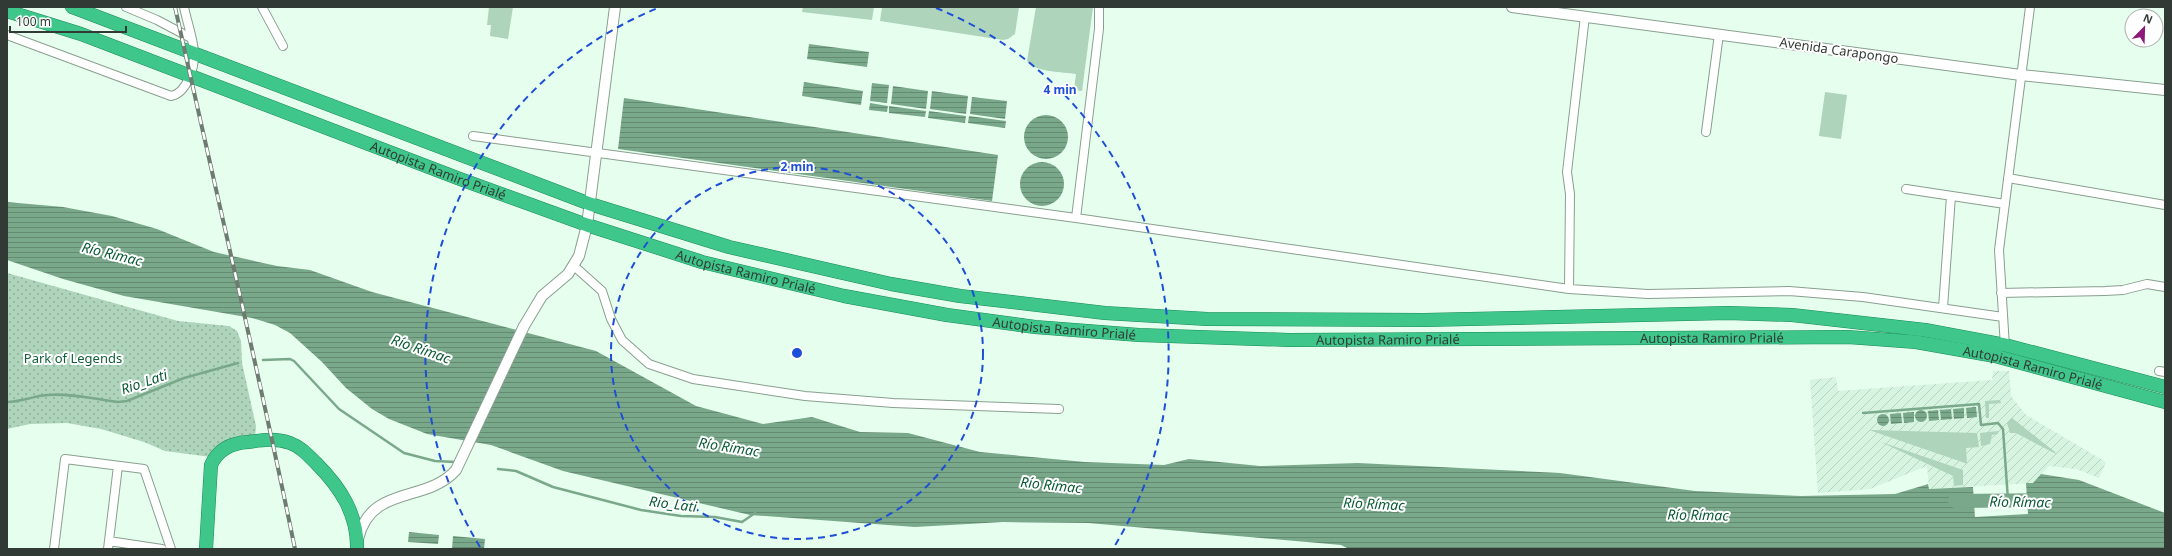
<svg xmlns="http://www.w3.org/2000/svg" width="2172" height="556" viewBox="0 0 2172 556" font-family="'Noto Sans',sans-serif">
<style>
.industrial{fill:url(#industrial-furrows)}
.green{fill:#aed4bb}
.park{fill:url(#park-dots)}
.water{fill:url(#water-rules)}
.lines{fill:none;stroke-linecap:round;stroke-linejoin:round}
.stream{stroke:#7aa88a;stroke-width:2.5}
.river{stroke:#7aa88a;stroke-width:14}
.minor-casing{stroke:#899f90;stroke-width:10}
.tertiary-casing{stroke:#899f90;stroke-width:12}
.trunk-casing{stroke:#1b8b5a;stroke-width:14}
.minor{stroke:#fff;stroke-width:8}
.tertiary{stroke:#fff;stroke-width:10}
.trunk{stroke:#3fc68b;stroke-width:13}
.rail-casing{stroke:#6d7b71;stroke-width:4}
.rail{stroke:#fff;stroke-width:2.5;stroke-dasharray:8;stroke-linecap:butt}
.ring{fill:none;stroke:#1d4ed8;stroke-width:2;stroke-dasharray:7 5}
.labels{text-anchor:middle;stroke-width:4;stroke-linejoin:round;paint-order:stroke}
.street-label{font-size:13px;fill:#313a34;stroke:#fff}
.park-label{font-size:13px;fill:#13603a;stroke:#fff}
.water-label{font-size:14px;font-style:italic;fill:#0a5b35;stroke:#fff}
.centre{fill:#1d4ed8;stroke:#fff;stroke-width:2}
.ring-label{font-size:12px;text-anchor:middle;font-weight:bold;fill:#1d4ed8;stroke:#fff;stroke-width:4;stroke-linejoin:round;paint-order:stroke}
</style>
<defs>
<pattern id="industrial-furrows" width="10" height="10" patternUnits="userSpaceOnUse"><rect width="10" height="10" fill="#d6f4e0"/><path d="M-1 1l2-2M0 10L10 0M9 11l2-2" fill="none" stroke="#b8d2c1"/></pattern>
<pattern id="park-dots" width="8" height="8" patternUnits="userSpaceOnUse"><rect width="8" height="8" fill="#aed4bb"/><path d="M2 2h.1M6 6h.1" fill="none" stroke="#8ead99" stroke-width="1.8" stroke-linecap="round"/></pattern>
<pattern id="water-rules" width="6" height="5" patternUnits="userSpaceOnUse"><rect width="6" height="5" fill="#7aa88a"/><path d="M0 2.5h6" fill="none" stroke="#658a72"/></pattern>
</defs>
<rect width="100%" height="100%" fill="#e6feee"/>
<path class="industrial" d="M1993 371H2009L2011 396 2026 415 2106 462 2099 478 2076 469 2049 466 2033 483 1929 489 1927 466 1870 489 1818 493 1810 380 1836 377 1838 391 1992 380Z"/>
<path class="green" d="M489 7H513L508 39 490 36 491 25H487Z
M803 7H874L872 20 802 12Z
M882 7H1019L1015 34 1008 39 1003 40 880 21Z
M1036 7H1093L1082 91 1074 90 1076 74C1064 72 1033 72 1027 61Z
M1825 92 1847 95 1841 139 1819 136Z
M2000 400 2001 403 1989 404V418H1986L1985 401Z
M2012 418 2055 452 2056 454 2016 433H2010L2007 423Z
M1869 430 1977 433 1979 447 1966 448 1967 464 1965 463Z
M1998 431V434L1992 435 1990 444 1981 446 1980 433Z
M1881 442 1963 470V485L1954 486 1953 476Z"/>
<path class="park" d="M7 273 178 321 229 326 237 331 241 341 242 363 256 426 255 437 211 457 165 451 144 442 101 429 67 423 30 424 7 429Z"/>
<path class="water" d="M809 44 869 52 867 67 807 59Z
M804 82 863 91 861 105 802 96Z
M872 83 889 85 887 103 870 101Z
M893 86 928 91 926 109 891 104Z
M932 91 968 96 966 114 930 109Z
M972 97 1007 101 1005 119 970 114Z
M624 98 998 155 992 201 618 149Z
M870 103 888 106 887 112 869 110Z
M889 106 926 111 925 117 889 113Z
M929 111 966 116 965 123 928 118Z
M1024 137a22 22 0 1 1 44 0a22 22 0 1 1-44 0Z
M969 116 1006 121 1005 128 968 123Z
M1020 184a22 22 0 1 1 44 0a22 22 0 1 1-44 0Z
M7 202 63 207 112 216 157 229 214 252 277 266 310 270 372 292 596 351 696 406 763 424 812 417 860 432 908 433 980 452 1085 462 1164 465 1189 459 1260 466 1358 463 1560 473 1695 491 1801 496 1895 494 1925 485 1928 484 1929 489 1973 487 1975 517 2028 514 2026 483H2033L2041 474 2079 480 2165 513V549H1349L1341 545 1088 523 1003 522 915 527 750 515 563 471 491 445 427 434 389 419 372 409 346 388 322 362 290 333 275 325 252 318 124 296 63 279 7 260Z
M1976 407 1977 417 1967 418 1966 408Z
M1964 408V418L1954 419 1953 409Z
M1951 409 1952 419 1941 420 1940 410Z
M1938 410 1939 420 1929 421 1928 411Z
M1915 416a6 6 0 1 1 12 0a6 6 0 1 1-12 0Z
M1914 412V422L1904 423 1903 413Z
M1901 413 1902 423 1891 424 1890 414Z
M1877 420a6 6 0 1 1 12 0a6 6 0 1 1-12 0Z
M409 532 439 535 438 544 408 542Z
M453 536 485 539 484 549H452Z"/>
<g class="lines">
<path class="stream" d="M263 360 290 359 294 361 339 409 404 453 435 461 456 462
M7 402C21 402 33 396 47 395 70 393 95 399 118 402L127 401 184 378 238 363
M1863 413 1979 404 1981 425 1998 423 2003 429 2008 500
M498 469 516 471 553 487 641 510 681 516 715 517 742 522 755 513"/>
<path class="river" d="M1955 501 2046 500"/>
<g class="minor-casing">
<path id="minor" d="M126 7 157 20 191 38
M262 7 283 46
M7 35 171 96C187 93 195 67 194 52 193 38 187 22 184 7
M1706 132 1719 34
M473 136 1076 218 1569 289 1648 294 1789 291 1863 297 2003 317
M2008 178 2165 205
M1906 189 2005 204
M1076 218 1099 29V7
M574 266 602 291 611 319 622 340 649 364 693 379 805 396 893 403 1059 409
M1569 289 1570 194 1567 172 1585 16
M2001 293 2105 291 2123 290 2147 284 2165 287
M1943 308 1951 196
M2005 347 1999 250 2030 7
M2159 371 2165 372
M109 541 162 549
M54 549 65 459 144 469 171 549
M108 549 118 466"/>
</g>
<g class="tertiary-casing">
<path id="tertiary" d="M1512 7 2021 75 2165 90
M358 539C371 484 426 504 456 470L524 326 542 296 568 274 579 256 587 225 615 7"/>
</g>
<g class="trunk-casing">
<g id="trunk">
<path d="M72 7 590 204 729 247 891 284 960 296 1105 313 1207 319 1424 320 1728 313 1792 315 1925 330 2005 345 2165 387"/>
<path id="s1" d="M7 11 81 34 460 179 587 225 702 262 844 296 947 315 1035 327 1139 335 1289 340 1848 337 1916 342 1995 356 2165 402"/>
<path d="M206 549 211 465C218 449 231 443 248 442 262 440 276 438 290 443 301 447 308 455 316 463 340 487 358 514 357 549"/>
</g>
</g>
<use href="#minor" class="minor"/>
<use href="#tertiary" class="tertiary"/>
<use href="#trunk" class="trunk"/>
<g class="rail-casing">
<path id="rail" d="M175 7C215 188 258 368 295 549"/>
</g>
<use href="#rail" class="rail"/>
</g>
<g class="ring">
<circle cx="797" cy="353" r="186"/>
<path d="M480 547A372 372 0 0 1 658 8M936 8A372 372 0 0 1 1114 547"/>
</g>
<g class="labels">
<g class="street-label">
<text transform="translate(1839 50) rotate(8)" y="5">Avenida Carapongo</text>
<text dy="5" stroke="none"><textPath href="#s1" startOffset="460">Autopista Ramiro Prialé</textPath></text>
<text dy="5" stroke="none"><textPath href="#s1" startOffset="784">Autopista Ramiro Prialé</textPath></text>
<text dy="5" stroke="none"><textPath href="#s1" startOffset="1108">Autopista Ramiro Prialé</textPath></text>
<text dy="5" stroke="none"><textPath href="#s1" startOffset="1756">Autopista Ramiro Prialé</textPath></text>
<text dy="5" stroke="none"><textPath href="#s1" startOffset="1432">Autopista Ramiro Prialé</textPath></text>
<text dy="5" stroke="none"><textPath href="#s1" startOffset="2080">Autopista Ramiro Prialé</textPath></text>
</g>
<g class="park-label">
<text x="73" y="363">Park of Legends</text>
</g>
<g class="water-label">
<text transform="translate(112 254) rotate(14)" y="5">Río Rímac</text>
<text transform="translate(421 349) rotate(19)" y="5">Río Rímac</text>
<text transform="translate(144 382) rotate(-19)" y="5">Rio_Lati</text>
<text transform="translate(729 447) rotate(9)" y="5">Río Rímac</text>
<text transform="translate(1051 485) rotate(6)" y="5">Río Rímac</text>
<text transform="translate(2020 502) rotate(1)" y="5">Río Rímac</text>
<text transform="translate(673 504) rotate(7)" y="5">Rio_Lati</text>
<text transform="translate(1374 504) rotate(3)" y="5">Río Rímac</text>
<text transform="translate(1698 515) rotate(1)" y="5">Río Rímac</text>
</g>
</g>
<circle cx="797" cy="353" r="6" class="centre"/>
<g class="ring-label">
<text x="1060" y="94">4 min</text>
<text x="797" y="171">2 min</text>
</g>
<rect width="2172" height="556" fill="none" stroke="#313a34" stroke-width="16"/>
<g transform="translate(2144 28) rotate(23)"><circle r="19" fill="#ffffff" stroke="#adb0ae"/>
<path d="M0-3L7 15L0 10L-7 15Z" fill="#8d197a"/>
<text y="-6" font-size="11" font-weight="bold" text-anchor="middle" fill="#313a34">N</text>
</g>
<path d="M10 26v6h116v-6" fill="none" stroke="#313a34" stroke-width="2"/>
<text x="16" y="26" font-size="12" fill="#313a34" stroke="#ffffff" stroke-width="3" paint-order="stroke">100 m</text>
</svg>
